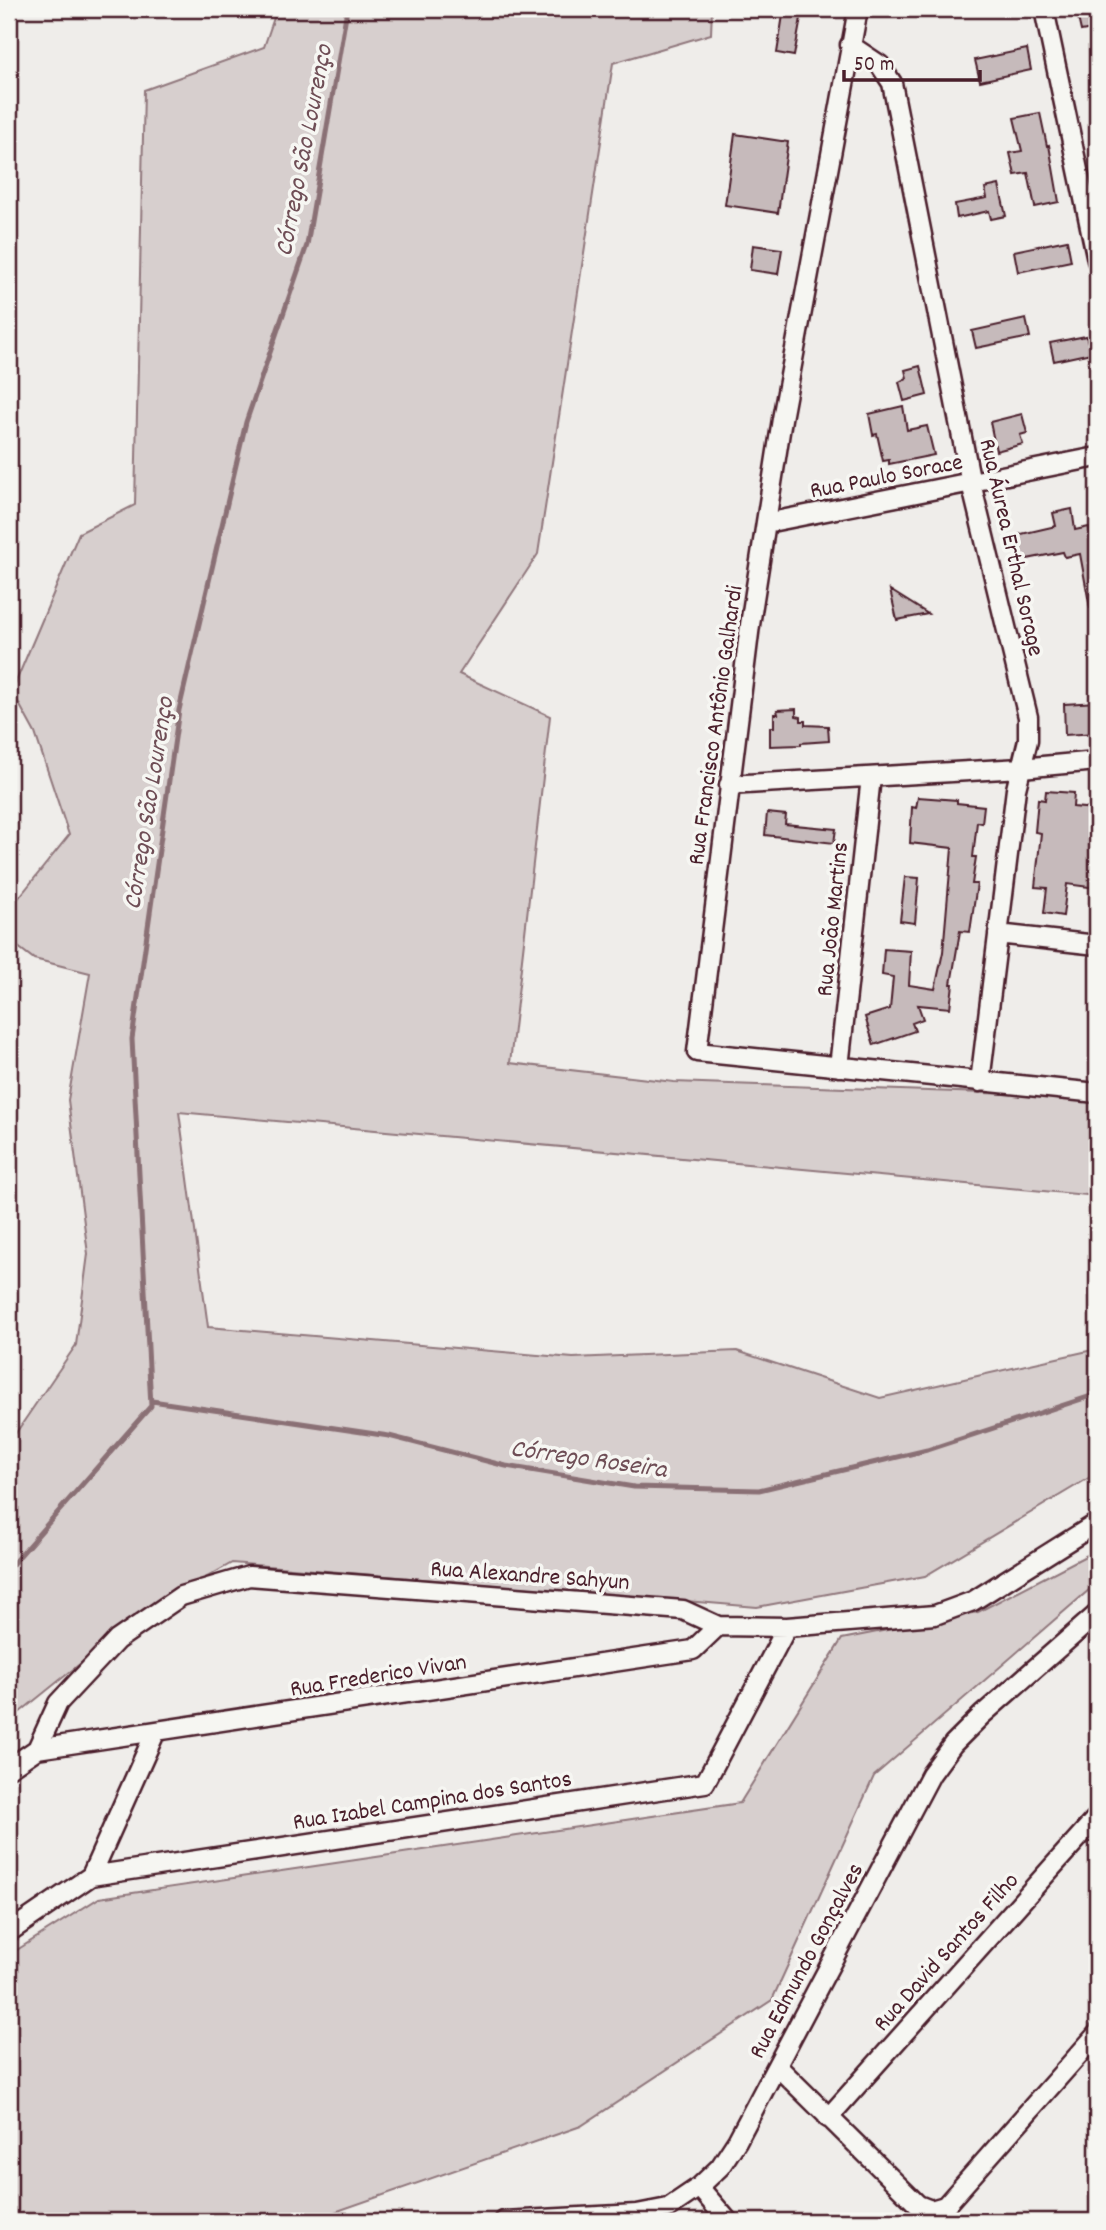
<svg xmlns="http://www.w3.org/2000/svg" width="1106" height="2230" viewBox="0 0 1106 2230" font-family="Dekko,sans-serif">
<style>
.green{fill:#d7cfce;stroke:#90777c;stroke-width:2}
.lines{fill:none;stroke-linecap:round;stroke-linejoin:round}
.stream{stroke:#8a6f74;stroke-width:5}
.building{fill:#c6babb;stroke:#4a1f2b;stroke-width:2}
.street-casing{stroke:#4a1f2b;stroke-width:23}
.street{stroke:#f6f6f2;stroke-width:18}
.labels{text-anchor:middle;stroke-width:7;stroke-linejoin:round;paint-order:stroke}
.street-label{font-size:24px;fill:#4a1f2b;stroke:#f6f6f2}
.water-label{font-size:26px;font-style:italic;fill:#6f4e56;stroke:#f6f6f2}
</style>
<rect width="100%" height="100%" fill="#efedea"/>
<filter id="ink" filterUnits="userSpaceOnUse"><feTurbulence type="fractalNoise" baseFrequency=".0143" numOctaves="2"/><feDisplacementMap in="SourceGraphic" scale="14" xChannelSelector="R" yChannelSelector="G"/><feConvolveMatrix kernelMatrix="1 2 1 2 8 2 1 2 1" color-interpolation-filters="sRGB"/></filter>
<g filter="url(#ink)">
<path class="green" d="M277 9H712L711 34 613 63 538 554 459 674 550 716 510 1063 674 1082 1097 1097V1196L179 1112 208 1327 573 1358 737 1351 880 1398 1097 1349V1473L925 1576 757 1607 232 1563 143 1613 9 1721V1443L76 1345 88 1254 68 1100 90 973 34 959 9 940V910L69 835 35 733 12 691 79 533 135 505 144 90 264 47Z
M1097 1550V1583L874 1776 772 2000 581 2126 309 2221H9V1955L99 1898 740 1803 842 1639 978 1612Z"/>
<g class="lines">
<path class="stream" d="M152 1401 389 1436 506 1466 634 1487 759 1490 927 1450 1097 1394
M9 1568 151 1406 132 1039 179 710 246 422 307 245 347 9"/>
</g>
<path class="building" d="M1076 9H1097V28L1081 31Z
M783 15 801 18 794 56 777 53Z
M1027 49 1031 70 980 81 975 60Z
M1040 113 1047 146 1049 145 1059 202 1035 207 1028 173 1015 175 1010 153 1022 151 1014 118Z
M735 134 788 142 778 213 725 205Z
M999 185 1006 216 991 219 989 211 957 218 955 204 987 198 985 188Z
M1067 240 1071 261 1018 272 1014 251Z
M753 245 782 249 778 274 750 270Z
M1026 319 1030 337 976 348 972 331Z
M1086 336 1091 353 1054 361 1050 343Z
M920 366 927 395 904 401 899 382 907 378 905 370Z
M903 406 907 430 927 426 934 455 889 464V460L883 461 877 434 873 435 869 414Z
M1022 414 1027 433 1020 435 1023 444 996 451 990 422Z
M1072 509 1075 530 1089 527 1097 569V608H1090L1080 554 1065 557 1063 552 1022 560 1017 535 1056 526 1053 513Z
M890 590 928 614 897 620Z
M1097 702V733L1065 735 1064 704Z
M796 709V716L801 717V721H805V725L828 726 829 741 801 743V745L770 746V727H774V714H778L777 710Z
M1046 791 1074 793 1073 807 1095 809 1092 840H1097V888L1067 884 1063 916 1044 913 1047 888 1035 887 1041 833 1035 832 1038 799 1045 800Z
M918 797 957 800V803L984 806 982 823 977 822 973 857H976L972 884H977L970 932 960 931 951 984H953L950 1008 918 1005 923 1019 912 1023 915 1031 874 1045 865 1017 890 1009 893 977 882 975 884 949 911 951 909 985 935 989 943 952 952 848 910 843 912 807 916 808Z
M767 813 786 815 785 824 836 829 834 843 765 835Z
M905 877 919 878 915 923 900 921Z"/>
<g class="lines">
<g class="street-casing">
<path id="street" d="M858 9 782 419 750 625 697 1052 1097 1093
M1044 9 1097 260
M850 45 880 65 892 83 971 483 1028 717V740L1016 789 980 1082
M766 523 1097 457
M729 785 1021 768 1097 761
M998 934 1097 945
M839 1067 871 777
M37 1749 693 1650 718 1626
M9 1768 37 1749 58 1703 117 1640 181 1596 249 1576 683 1610 718 1626 787 1627 935 1615 973 1601 1097 1523
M91 1876 155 1733
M9 1932 91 1876 705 1783 787 1627
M777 2066 918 2205 931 2210 945 2206 1097 2034
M828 2118 1097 1817
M699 2187 728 2221
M504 2221 637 2214 668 2208 699 2187 720 2167 737 2141 931 1774 953 1744 982 1715 1097 1614"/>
</g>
<use href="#street" class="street"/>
</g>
</g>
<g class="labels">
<g class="street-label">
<text transform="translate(886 475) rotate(-11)" y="8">Rua Paulo Sorace</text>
<text transform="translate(1013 547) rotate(77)" y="8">Rua Áurea Erthal Sorage</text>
<text transform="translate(714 725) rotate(-82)" y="8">Rua Francisco Antônio Galhardi</text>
<text transform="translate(831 919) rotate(-84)" y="8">Rua João Martins</text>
<text transform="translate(530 1574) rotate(4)" y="8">Rua Alexandre Sahyun</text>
<text transform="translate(378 1674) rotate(-9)" y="8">Rua Frederico Vivan</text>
<text transform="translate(432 1799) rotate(-9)" y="8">Rua Izabel Campina dos Santos</text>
<text transform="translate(945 1951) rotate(-48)" y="8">Rua David Santos Filho</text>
<text transform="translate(805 1960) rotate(-62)" y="8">Rua Edmundo Gonçalves</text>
</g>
<g class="water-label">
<text transform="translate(302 150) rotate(-79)" y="9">Córrego São Lourenço</text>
<text transform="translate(147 803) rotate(-81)" y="9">Córrego São Lourenço</text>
<text transform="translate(589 1457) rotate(8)" y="9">Córrego Roseira</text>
</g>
</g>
<rect width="1106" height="2230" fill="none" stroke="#f6f6f2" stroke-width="35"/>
<rect x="18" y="18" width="1071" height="2195" fill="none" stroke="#4a1f2b" stroke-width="2.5" filter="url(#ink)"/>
<path d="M844 70v10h136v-10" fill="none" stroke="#4a1f2b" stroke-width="3.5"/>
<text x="854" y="70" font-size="21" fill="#4a1f2b" stroke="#f6f6f2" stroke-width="5" paint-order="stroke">50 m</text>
</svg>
